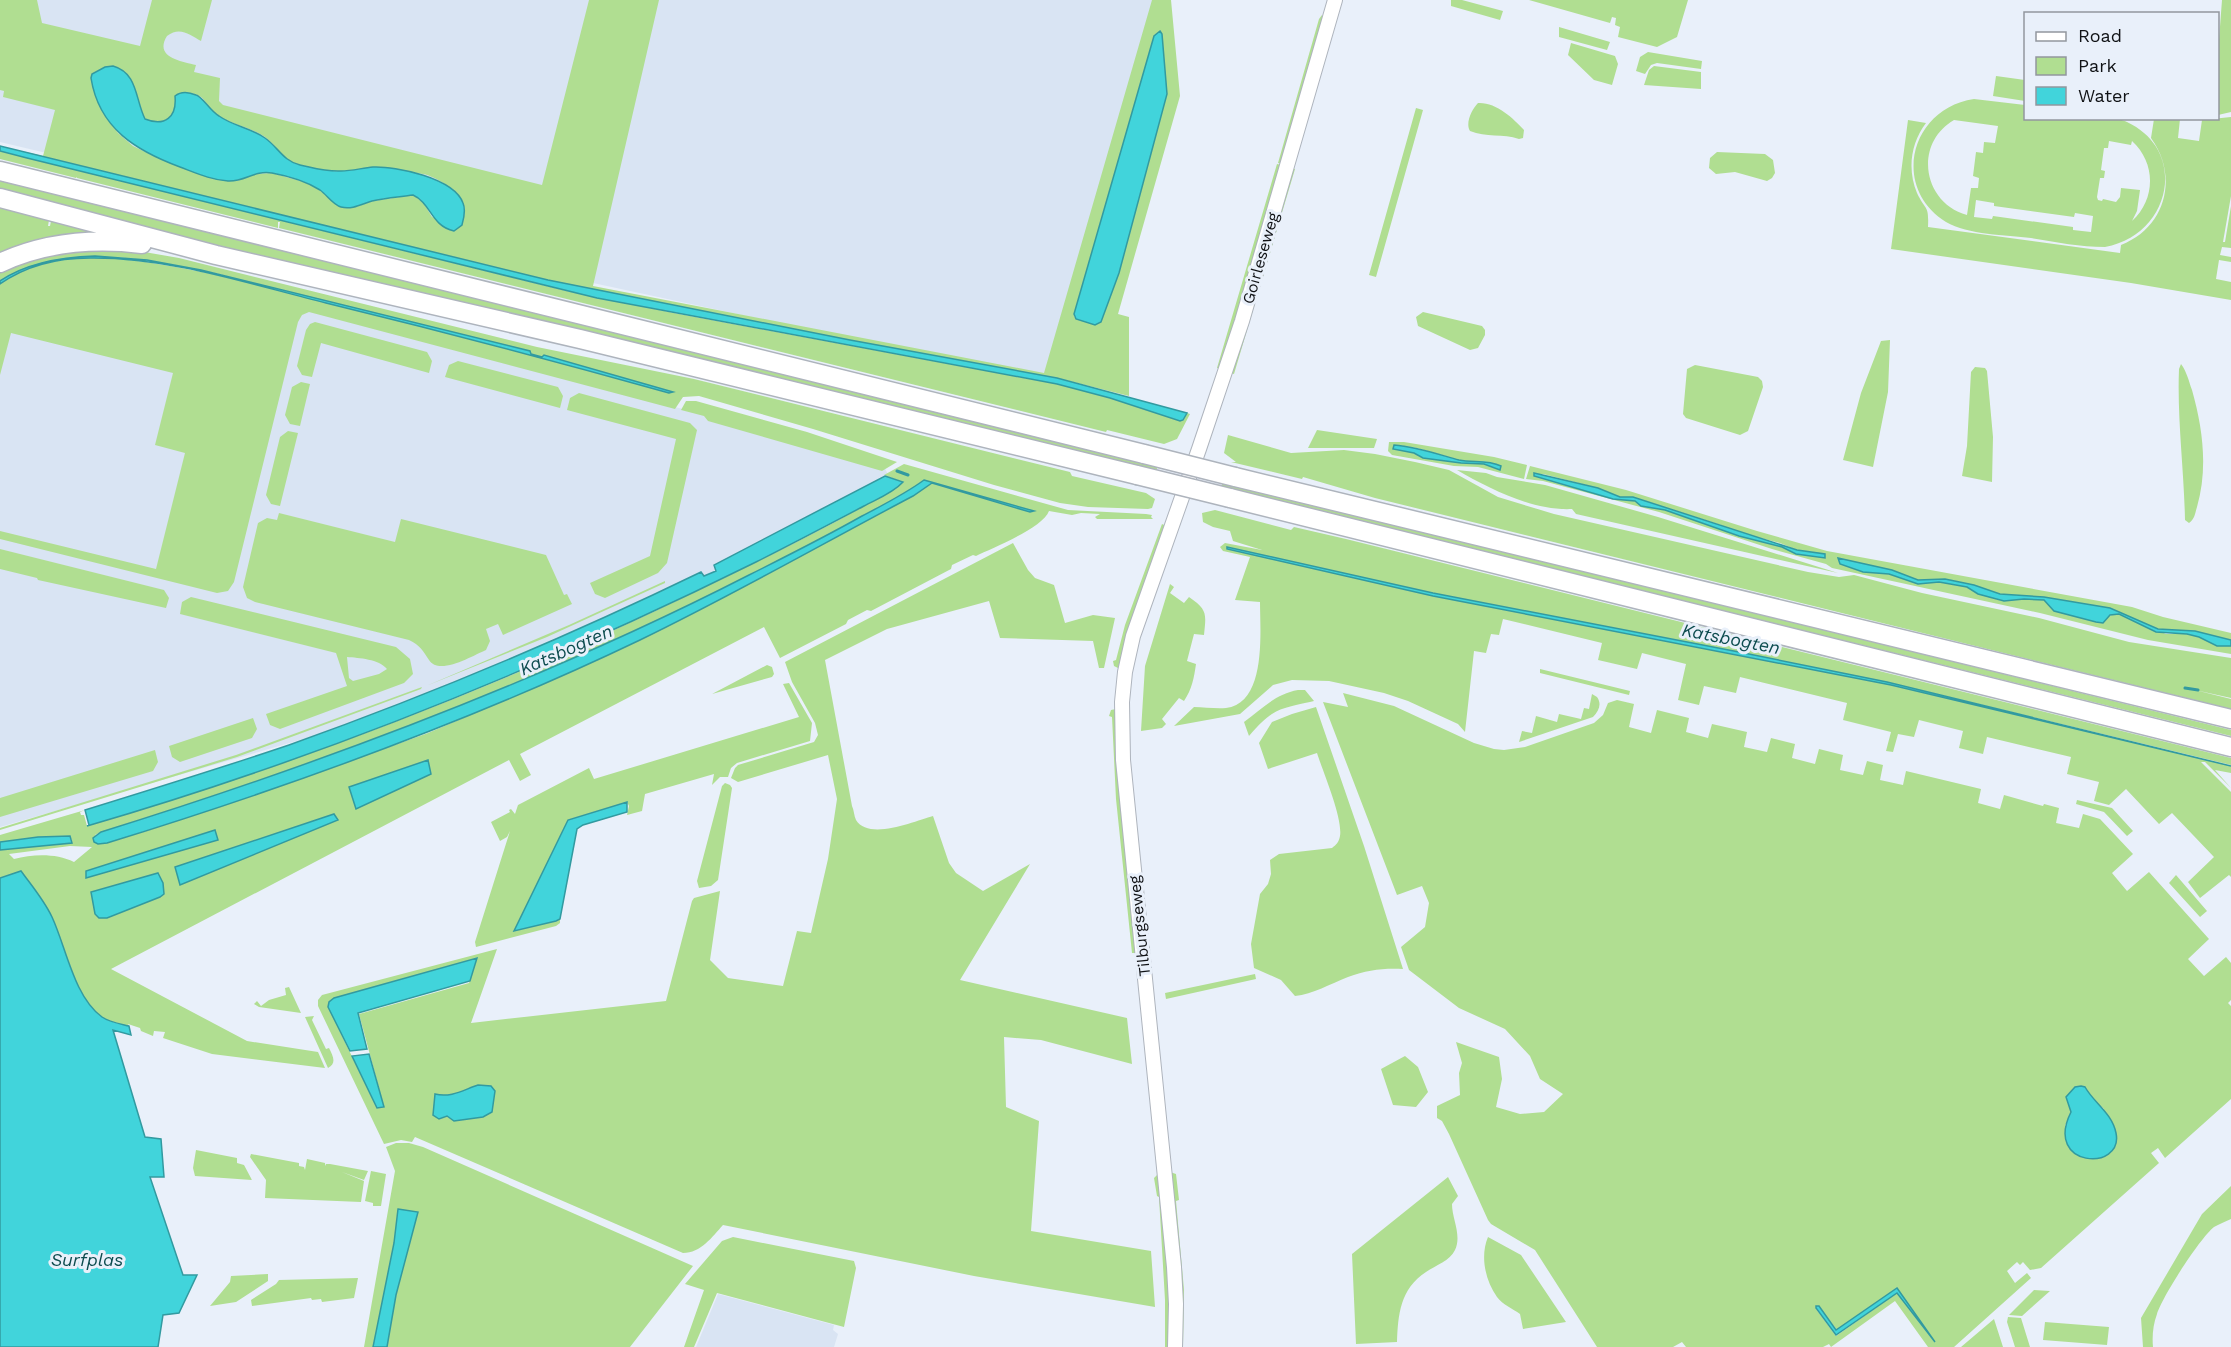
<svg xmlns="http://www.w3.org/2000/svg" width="2231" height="1347" viewBox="0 0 2231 1347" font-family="'Work Sans',sans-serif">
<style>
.built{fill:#d9e4f3}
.green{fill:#b0de91;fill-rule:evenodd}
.water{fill:#41d4db;stroke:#329aa0;stroke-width:1.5}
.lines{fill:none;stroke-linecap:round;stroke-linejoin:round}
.stream{stroke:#329aa0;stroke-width:3}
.tertiary-casing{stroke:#aeb4bd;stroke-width:16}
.motorway-casing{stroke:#aeb4bd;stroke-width:21}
.tertiary{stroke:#fff;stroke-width:14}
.motorway{stroke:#fff;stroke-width:18}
.motorway-bridge-casing{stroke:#aeb4bd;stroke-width:21;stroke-linecap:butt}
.motorway-bridge{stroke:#fff;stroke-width:18}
.labels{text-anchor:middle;stroke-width:6;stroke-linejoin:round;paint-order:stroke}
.street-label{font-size:16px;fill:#101215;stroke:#e9f0fa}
.water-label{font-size:18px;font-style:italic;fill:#0d4c4f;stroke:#e9f0fa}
</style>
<rect width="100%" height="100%" fill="#e9f0fa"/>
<path class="built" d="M0 0H1154L1050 381 593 283 0 142Z
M0 289 301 309 881 461 893 484 665 598 431 702 0 827Z
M718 1294 834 1325 833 1330 838 1334 834 1347H696Z"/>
<path class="green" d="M0 0H37L42 23 140 46 152 0H212L201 41C190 35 180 26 167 36 154 57 180 61 196 65L194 72 220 78 219 101 223 105 542 185 589 0H659L593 286 1044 373 1152 0H1171L1180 96 1118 314 1129 317V396L1057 378 850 340 585 289 0 146 43 156 55 110 3 97 4 91 0 90ZM1155 34 1167 94 1119 273 1101 322 1074 317ZM113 66 134 87 140 109 145 119C166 127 177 117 175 96 181 91 190 92 197 95 205 97 208 109 215 114 230 124 250 127 265 137 278 147 283 161 300 165 313 169 327 172 341 171 367 171 397 169 423 174 435 176 459 191 463 203 466 210 464 218 462 225L432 217 423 202 413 195 373 201 355 207H339L319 189 304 182 272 173 252 174 237 181 213 179 160 159 133 146 118 133 105 115 92 74 105 67Z
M1451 0H1462L1503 11 1500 20 1451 6Z
M1529 0H1688L1677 37 1657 47 1618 37 1620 27 1615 25 1616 18 1612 17 1610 23Z
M2222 0H2231V112L2218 115V53Z
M1322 15 1323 17 1282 164 1278 163 1319 19Z
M1559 27 1610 42 1607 50 1559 37Z
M1571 43 1615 56 1618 64 1612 85 1594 80 1568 55Z
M1648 52 1702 61 1701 69 1657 63 1651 65 1645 74 1636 71 1640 57Z
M1654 66 1701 72V89L1644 85 1649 70Z
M1996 76 2025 80V101L1993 96Z
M1974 99 2025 105 2026 118C2046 118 2112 114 2127 122 2189 151 2171 235 2105 247 2080 247 2056 242 2031 238 2006 235 1968 235 1946 222 1890 187 1911 108 1974 99ZM1954 120 1998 126 1995 143 1984 142 1983 153 1976 152 1973 176 1979 178 1978 188H1971L1967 215C1923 203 1913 144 1954 120ZM2109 141 2131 145 2132 141C2156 163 2156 199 2132 221L2137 211 2140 190 2121 188 2120 197 2116 202 2103 199 2102 201 2098 200 2097 197 2100 178H2104L2105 171 2101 170 2104 148H2108ZM1976 200 1994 203V206L2074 217 2075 213 2093 216 2091 232 2073 230V227L1993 216 1992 219 1974 217Z
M1478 103C1496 102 1513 118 1524 130L1523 138 1519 139C1503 133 1486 138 1470 131 1465 123 1472 109 1478 103Z
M1416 108 1423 110 1376 277 1369 275Z
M2231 117V196L2223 242H2225L2231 206V248L2222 247 2220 255 2231 257V262L2219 260 2216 279 2231 282V300L2131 283 1891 249 1908 120 1926 123C1911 143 1907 169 1917 193 1926 212 1929 204 1928 227L2120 253 2121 245C2166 228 2179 176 2151 138L2154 119H2180L2178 138 2199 141 2202 120Z
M0 151 567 291 674 313 1057 384 1110 398 1180 421 1183 420 1187 413 1190 414 1177 439 1164 444 1107 430 1106 432 279 228 280 222H278V228L77 178V177L76 178 0 159Z
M1717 152 1765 154 1773 160 1775 173 1772 178 1767 181 1735 172 1716 174 1709 168 1710 158Z
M1277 164 1281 165 1220 369 1217 368Z
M1291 168 1295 169 1234 374 1231 373Z
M0 181 1158 466 1156 471 658 349 349 278 32 201 0 193Z
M0 208 49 220 48 226H50L51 221 117 237 0 258Z
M127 249 179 258 537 347 694 379 1070 472 1072 476 1146 493 1155 499 1152 508 1148 509 1088 507 1060 503 994 485 813 429 699 396 683 397 675 409 309 312 302 315 298 322 234 582 228 591 217 593 0 539V531L156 569 185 453 155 445 173 373 11 333 0 375V284C59 243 137 260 202 272 215 274 227 278 239 280 220 273 199 270 180 266 119 254 55 249 0 281V269L59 250ZM254 284 530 351V354Z
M1423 312 1482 326 1485 330V335L1478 348 1470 350 1418 326 1416 317Z
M315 322 427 352 432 361 429 373 321 343 312 377 302 375 297 366 306 330 310 324Z
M1890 340 1888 392 1873 467 1843 460 1861 393 1881 341Z
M458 361 558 387 563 396 560 408 445 377 449 365Z
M2181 364C2187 372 2189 382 2192 390 2203 429 2208 468 2197 507 2195 513 2195 519 2189 523L2185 520C2184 469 2177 419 2179 369Z
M1695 365 1758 377 1762 381 1763 387 1748 431 1740 435 1686 418 1683 414 1687 369Z
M1975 367 1985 368 1987 371 1993 437 1992 482 1962 476 1967 446 1971 372Z
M301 382 310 384 300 426 290 424 285 415 292 387Z
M579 393 690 423 697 430 667 563 658 573 605 598 595 594 590 583 650 556 676 439 567 410 570 398Z
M686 401H696L807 432 897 462 882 471 708 421 704 416 681 410Z
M1317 430 1377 439 1374 448H1308Z
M288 431 298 433 280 506 271 504 266 495 280 437Z
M1228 435 1291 453 1344 450 1375 454 1415 462 1449 470 1498 497 1554 514 1808 572 1839 577 1854 575 1922 593 2039 618 2129 642 2231 658V698L2195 690 2231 699V709L1375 498 1303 477 1302 479 1231 462H1236L1224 453Z
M1389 442H1404L1494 457 1527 465 1524 479 1478 467 1454 466 1392 455 1388 451ZM1394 445C1417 446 1437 454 1459 460 1474 463 1487 459 1501 466L1500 470 1484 464 1461 463 1423 458 1414 453 1393 449Z
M904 464 1068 510 1146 514 1152 515 1151 517 1153 519H1097L1095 517 1100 514 1081 513 1072 515 1049 511C1043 528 992 548 976 556L973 555 952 565 951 569 871 611 867 610 848 620 846 624 780 658 764 627 520 754 531 775 520 781 509 760 111 969 247 1041 318 1052 325 1068 212 1054 163 1038 165 1032 154 1031 153 1036 141 1031 140 1028 128 1024 129 1026C121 1024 109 1022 102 1017 74 997 66 947 52 918 44 900 32 886 21 871L0 878V850L72 841 70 836 38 837 0 842V835L85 810 80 812 81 815H84L87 826C299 763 505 685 703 588 770 555 840 523 903 482L884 475ZM924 480 1034 511 1033 512 932 483 913 496 641 639 503 701 428 733 289 783 146 831 99 844 95 835 101 832C323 763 542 681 749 575 787 556 825 537 862 516 883 505 905 494 924 480ZM70 846 92 847 74 862C56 853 33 854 14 859L9 854Z
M1530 466 1626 490 1757 531 1827 551 2132 607 2163 617 2231 633V640L2195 631 2158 629 2110 608 2044 597 2000 594 1974 585 1945 579 1918 580 1892 570 1838 559 1840 564 1863 572 1889 574 1918 584 1939 582 1967 587 1978 594 2003 601 2024 599 2044 600 2054 611 2096 622 2114 614H2119L2166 634H2187L2199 637 2217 646H2231V654L2148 640 2040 613 1832 568 1826 564 1772 549 1659 512 1543 481 1526 479ZM1543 474 1598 488 1620 497H1633L1721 525 1737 532 1780 543 1797 550 1815 553 1825 557 1796 554 1782 547 1739 536 1665 510 1641 506 1635 501 1613 499 1534 476Z
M1457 470 1486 473 1497 477 1545 485 1658 517 1838 573 1576 514 1572 509C1533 511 1490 489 1457 470Z
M1223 482 2231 730V736L1221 487Z
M1215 510 1291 530 1294 527 1346 539 2231 758V765L1887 682 1739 652 1433 593 1227 547V549L1433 596 1891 685 2231 766V773L2215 770 2231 788 2205 762H2201L2231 792V877L2229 875 2200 898 2188 882 2214 857 2172 813 2159 824 2126 789 2109 805 2094 801 2099 782 2067 774 2071 757 1987 737 1983 754 1959 748 1963 731 1919 720 1914 737 1898 734 1893 752 1886 751 1891 732 1843 720 1847 703 1740 677 1736 693 1704 686 1699 705 1678 700 1686 664 1642 653 1637 669 1598 660 1602 643 1503 619 1499 635 1491 634 1486 653 1474 651 1465 732 1458 724 1408 701 1384 693 1329 681 1292 680 1273 685 1240 714 1174 726 1194 707C1204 707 1216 709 1226 708 1267 703 1260 631 1260 602L1235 600 1250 557 1223 551 1220 547 1225 543 1262 550 1233 541 1230 531 1213 527 1203 522 1202 513Z
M279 513 395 542 401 519 546 555 564 595 567 594 572 604 503 635 498 624 486 629 490 641 486 650C472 656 439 676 429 660 423 651 420 645 409 640L255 602 247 598 243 587 258 523 267 518 277 520Z
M1162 524 1166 526 1118 668 1114 666 1113 661 1116 660 1125 625Z
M1013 543 1028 570 1035 578 1054 585 1065 623 1093 615 1115 618 1104 668H1099L1093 641 1000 638 989 601 887 629 825 660 852 806C854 810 854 816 856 820 869 841 915 821 933 816L949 863 956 873 983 891 1030 864 960 980 1127 1018 1132 1064 1041 1040 1004 1037 1006 1107 1039 1121 1031 1231 1151 1251 1155 1307 974 1276 723 1225C712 1237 701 1253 683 1253L415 1137 412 1142 401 1140 384 1144 318 1006V1000L322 995 497 949 471 1023 666 1001 692 901 694 898 720 891 710 960 728 978 783 986 797 931 811 933 828 859 837 799 828 755 738 782 731 778 735 768 738 765 814 742 818 735 815 723 792 682 785 662ZM477 958 469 983 359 1014 384 1107 377 1108 328 1007 329 1002 334 998ZM478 1085 483 1117 455 1121 433 1109 443 1096 455 1094Z
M0 549 164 590 169 598 166 608 38 580 37 578 0 569Z
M665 581V583L547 637 426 686 569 625Z
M1170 584 1174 587 1170 593 1184 603 1189 597C1208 610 1206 614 1204 635L1194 634 1187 661 1196 664C1194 678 1192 689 1184 701L1179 698 1162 719 1166 724 1162 728 1141 731 1145 666Z
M191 597 396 647 410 659 413 674 404 683 280 729 270 725 266 714 347 686 336 653 180 614 182 602ZM347 657C359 658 379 659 387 669L379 674 353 681 349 678Z
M767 665 772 667 774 674 772 677 712 694Z
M1540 669 1630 691 1629 695 1540 673Z
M789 683 812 723 810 741 737 763 731 768 728 777H720L712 785 714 774 645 794 642 811 627 815 629 806 627 802 568 820 514 931 556 921 560 919V923L556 926 476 947 475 942 510 831 507 837 500 841 491 822 510 812 509 810 511 809 515 814 518 805 589 768 594 779 799 717 783 684Z
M422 687 421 689 237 757 0 830V828L236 755Z
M1298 690H1305L1314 701C1279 709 1273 708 1249 736L1244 722C1262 709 1275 694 1298 690Z
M1343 693 1394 706 1474 743 1494 749 1504 750 1525 747 1594 723 1603 715 1608 703 1617 700 1634 704 1629 727 1651 733 1657 710 1689 718 1686 732 1708 738 1712 724 1747 732 1744 747 1767 752 1771 738 1795 744 1792 758 1815 764 1819 749 1843 755 1840 770 1863 775 1867 761 1883 765 1880 780 1903 785 1906 771 1981 789 1978 803 2000 809 2004 795 2043 806 2044 804 2059 808 2056 823 2079 828 2083 814 2100 819 2133 854 2112 873 2127 891 2149 872 2209 939 2188 959 2204 976 2226 957 2231 963V1000L2228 1003 2231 1006V1099L2165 1158 2158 1148 2151 1153 2159 1163 2041 1268 2030 1270 2023 1262 2020 1265 2017 1262 2007 1271 2015 1283 2027 1273 2031 1278 1954 1347H1928L1895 1301 1831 1347 1829 1344 1823 1347H1686L1682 1342 1673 1347H1597L1535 1250 1491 1224 1488 1220 1449 1134 1442 1121 1437 1118V1106L1460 1095 1459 1073 1462 1063 1456 1042 1499 1057 1502 1079 1496 1107 1520 1114 1544 1112 1563 1094 1540 1079 1530 1056 1505 1029 1459 1008 1409 970 1401 947 1425 927 1429 903 1422 886 1397 895 1323 702 1348 707ZM2090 1097 2104 1109 2065 1126 2071 1112ZM1897 1288 1935 1342 1897 1293 1836 1336 1816 1309V1306L1819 1307 1837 1330Z
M1592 694 1597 697C1602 704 1599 711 1593 717L1519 742 1522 731 1532 733 1536 716 1557 722 1559 714 1581 719 1584 708 1589 709Z
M1316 707 1364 846 1403 969C1383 968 1367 970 1348 977 1330 984 1313 994 1295 996L1281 980 1254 968 1251 944 1260 894 1268 884 1271 874 1270 860 1279 854 1332 848C1336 845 1339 842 1340 836 1343 818 1323 772 1317 753L1268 769 1259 743 1272 722 1292 714Z
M1116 709 1137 953H1132L1116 799 1112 717 1109 716 1111 710Z
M253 718 257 729 252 738 180 762 172 757 169 746Z
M155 750 158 762 153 771 0 817V798Z
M725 783 730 785 732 788 718 880 711 886 699 888 697 881 722 786Z
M2077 800 2112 808 2133 831 2127 836 2104 812 2076 804Z
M2176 875 2207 911 2200 917 2169 883Z
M1255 974 1256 979 1166 999 1165 993Z
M289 987 301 1013 259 1007 254 1004 257 1001 261 1006 269 1000 286 995 285 988Z
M314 1016 312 1020 326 1049 329 1048C333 1056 337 1063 328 1068L305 1017Z
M1405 1056 1418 1067 1428 1092 1416 1107 1393 1105 1381 1069Z
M396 1143H409L423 1147 693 1266 630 1347H364L395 1171 386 1147Z
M196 1150 237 1158V1163L244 1165 252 1180 195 1176 193 1168Z
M251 1154 299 1163V1166L304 1167 305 1170 307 1159 325 1163V1166L326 1164H330L368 1171 364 1180 342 1172 364 1181 361 1202 265 1198 266 1180 250 1157Z
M371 1171 386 1174 381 1206H373V1203L365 1201Z
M1170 1172 1176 1174 1179 1200 1176 1201 1184 1290 1183 1347H1180Z
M1159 1173 1170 1282 1169 1347H1165V1300L1159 1197 1157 1196 1154 1178Z
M1448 1177 1458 1196 1452 1204C1452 1219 1462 1235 1455 1250 1450 1261 1436 1265 1426 1272 1400 1289 1398 1315 1397 1342L1356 1344 1352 1254Z
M2231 1186V1219C2225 1222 2219 1224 2214 1227 2200 1238 2162 1297 2157 1314 2153 1325 2152 1336 2153 1347H2143L2141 1318 2202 1214Z
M733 1237 854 1261 856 1268 844 1327 717 1293 694 1347H684L704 1290 685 1284 722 1241Z
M1488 1237 1521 1255 1566 1322 1523 1329 1520 1314C1513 1309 1502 1304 1497 1297 1485 1280 1480 1256 1488 1237Z
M268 1274V1281L236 1302 210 1306 230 1282 231 1276Z
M358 1278 354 1298 322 1302 321 1299 312 1300 311 1298 252 1306 251 1300 276 1284 279 1280Z
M2034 1290 2050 1291 2022 1316 2009 1315Z
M2008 1317 2021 1318 2030 1347H2015L2007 1322Z
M1994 1319 2003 1347H1961Z
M2045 1322 2109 1327 2107 1345 2043 1340Z"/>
<path class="water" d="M1160 31 1162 34 1167 94 1119 273 1101 322 1095 325 1076 319 1074 314 1154 36Z
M113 66C138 73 135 99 145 119 165 127 177 117 175 96 181 91 189 92 196 95 202 96 210 111 219 116 233 126 251 128 265 138 278 147 283 161 300 165 314 168 327 172 341 171 352 171 362 168 373 167 396 166 454 178 463 203 466 210 464 218 462 225L454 231C431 226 431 203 413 195 399 197 385 198 372 201 362 204 352 210 341 207 333 205 327 195 320 190 306 181 288 176 272 173 254 170 245 182 228 181 211 180 196 173 180 167 137 151 99 129 91 78L92 74 105 67Z
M0 146 548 280 850 340 1057 378 1187 413 1183 420 1180 421 1110 398 1057 384 597 298 27 158 0 151Z
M95 256 147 260 201 270 530 351 531 354 542 357 544 355 673 392 669 393C555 361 441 331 326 303 249 284 170 257 90 258 58 258 27 265 0 284V281C28 262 62 257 95 256Z
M1394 445C1417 447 1437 454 1459 460 1473 463 1487 459 1501 466L1500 470 1484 464 1461 463 1423 458 1414 453 1393 449Z
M1534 473 1598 488 1620 497H1633L1797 550 1825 554V558L1796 554 1782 547 1739 536 1665 510 1641 506 1635 501 1613 499 1534 476Z
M885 476 903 482C893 493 877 499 864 506 828 525 792 544 756 562 540 669 318 759 87 826L89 825 85 810C153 789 221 768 289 745 429 695 567 637 701 572L704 576 716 571 714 565Z
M924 480 1034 511 1030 512 932 483 913 496C822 544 733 595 640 640 469 722 289 787 107 843L98 844 94 842 93 838 101 832C323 763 542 681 749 575 787 556 825 537 862 516 883 505 905 494 924 480Z
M1227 547 1433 593 1739 652 1887 682 2231 766 1891 685 1433 596 1227 549Z
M1838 558 1892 570 1918 580 1945 579 1974 585 2000 594 2044 597 2110 608 2158 629 2195 631 2231 640V646H2217L2199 637 2187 634 2156 632 2119 614 2110 615 2103 623 2096 622 2054 611 2044 600 2024 599 2004 601 1978 594 1967 587 1939 582 1918 584 1889 574 1863 572 1840 564Z
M428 760 431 774 356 809 349 787Z
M627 802V812L583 825 577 829 560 919 556 921 514 931 568 820Z
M334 814 338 820 180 885 175 867Z
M215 830 218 840 86 878V871Z
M70 836 72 843 0 850V842L38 837Z
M21 871C32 886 44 900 52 917 66 947 74 997 102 1017 109 1022 121 1024 129 1026L131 1035 113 1030 145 1137 161 1139 164 1177H150L183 1275H197L179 1313 163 1315 158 1347H0V878Z
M158 873 163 883 164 894 160 897 107 918H99L95 914 91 892Z
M477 958 470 981 358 1013 367 1049 350 1051 328 1007 329 1002 334 998Z
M369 1054 384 1107 377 1108 352 1056Z
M478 1085 491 1086 495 1091 492 1112 483 1117 454 1121 447 1116 439 1119 433 1115 435 1094C451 1098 463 1090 478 1085Z
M2081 1086 2085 1087C2094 1103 2112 1113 2116 1133 2124 1172 2043 1168 2071 1112L2066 1097 2075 1087Z
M398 1209 418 1212 396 1295 387 1347H373L394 1243Z
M1897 1288 1935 1342 1897 1293 1836 1335 1816 1308V1306H1819L1836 1330Z"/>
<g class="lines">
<path class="stream" d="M897 471 908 475
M2185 688 2198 690"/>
<g class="tertiary-casing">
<path id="tertiary" d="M1175 1347 1176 1304 1174 1267 1123 760 1122 702 1125 672 1133 636 1199 449 1242 321 1335 0"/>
</g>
<g class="motorway-casing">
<path id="motorway" d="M0 171 1144 454
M0 198 216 255 580 339 1137 475
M0 263C45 242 92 238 142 244
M1235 477 2231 719
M1230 498 2231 747"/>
</g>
<use href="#tertiary" class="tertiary"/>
<use href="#motorway" class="motorway"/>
<g class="motorway-bridge-casing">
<path id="motorway-bridge" d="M1144 454 1235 477
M1137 475 1230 498"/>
</g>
<use href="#motorway-bridge" class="motorway-bridge"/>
</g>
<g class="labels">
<g class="street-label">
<text transform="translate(1260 258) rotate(-74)" y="6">Goirleseweg</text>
<text transform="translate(1139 926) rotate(-96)" y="6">Tilburgseweg</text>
</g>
<g class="water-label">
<text transform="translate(1731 639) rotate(11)" y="6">Katsbogten</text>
<text transform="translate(566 650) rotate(-24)" y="6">Katsbogten</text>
<text x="87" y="1266">Surfplas</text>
</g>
</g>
<rect x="2024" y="12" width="195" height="108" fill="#e9f0fa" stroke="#92979e" stroke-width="1.5"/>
<rect x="2036" y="32" width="30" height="9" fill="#ffffff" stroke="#92979e" stroke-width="1.5"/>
<text x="2078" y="42" font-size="18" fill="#101215">Road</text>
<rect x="2036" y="57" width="30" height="18" fill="#b0de91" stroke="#92979e" stroke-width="1.5"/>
<text x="2078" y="72" font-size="18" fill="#101215">Park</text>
<rect x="2036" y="87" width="30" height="18" fill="#41d4db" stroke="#92979e" stroke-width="1.5"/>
<text x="2078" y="102" font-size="18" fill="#101215">Water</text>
</svg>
